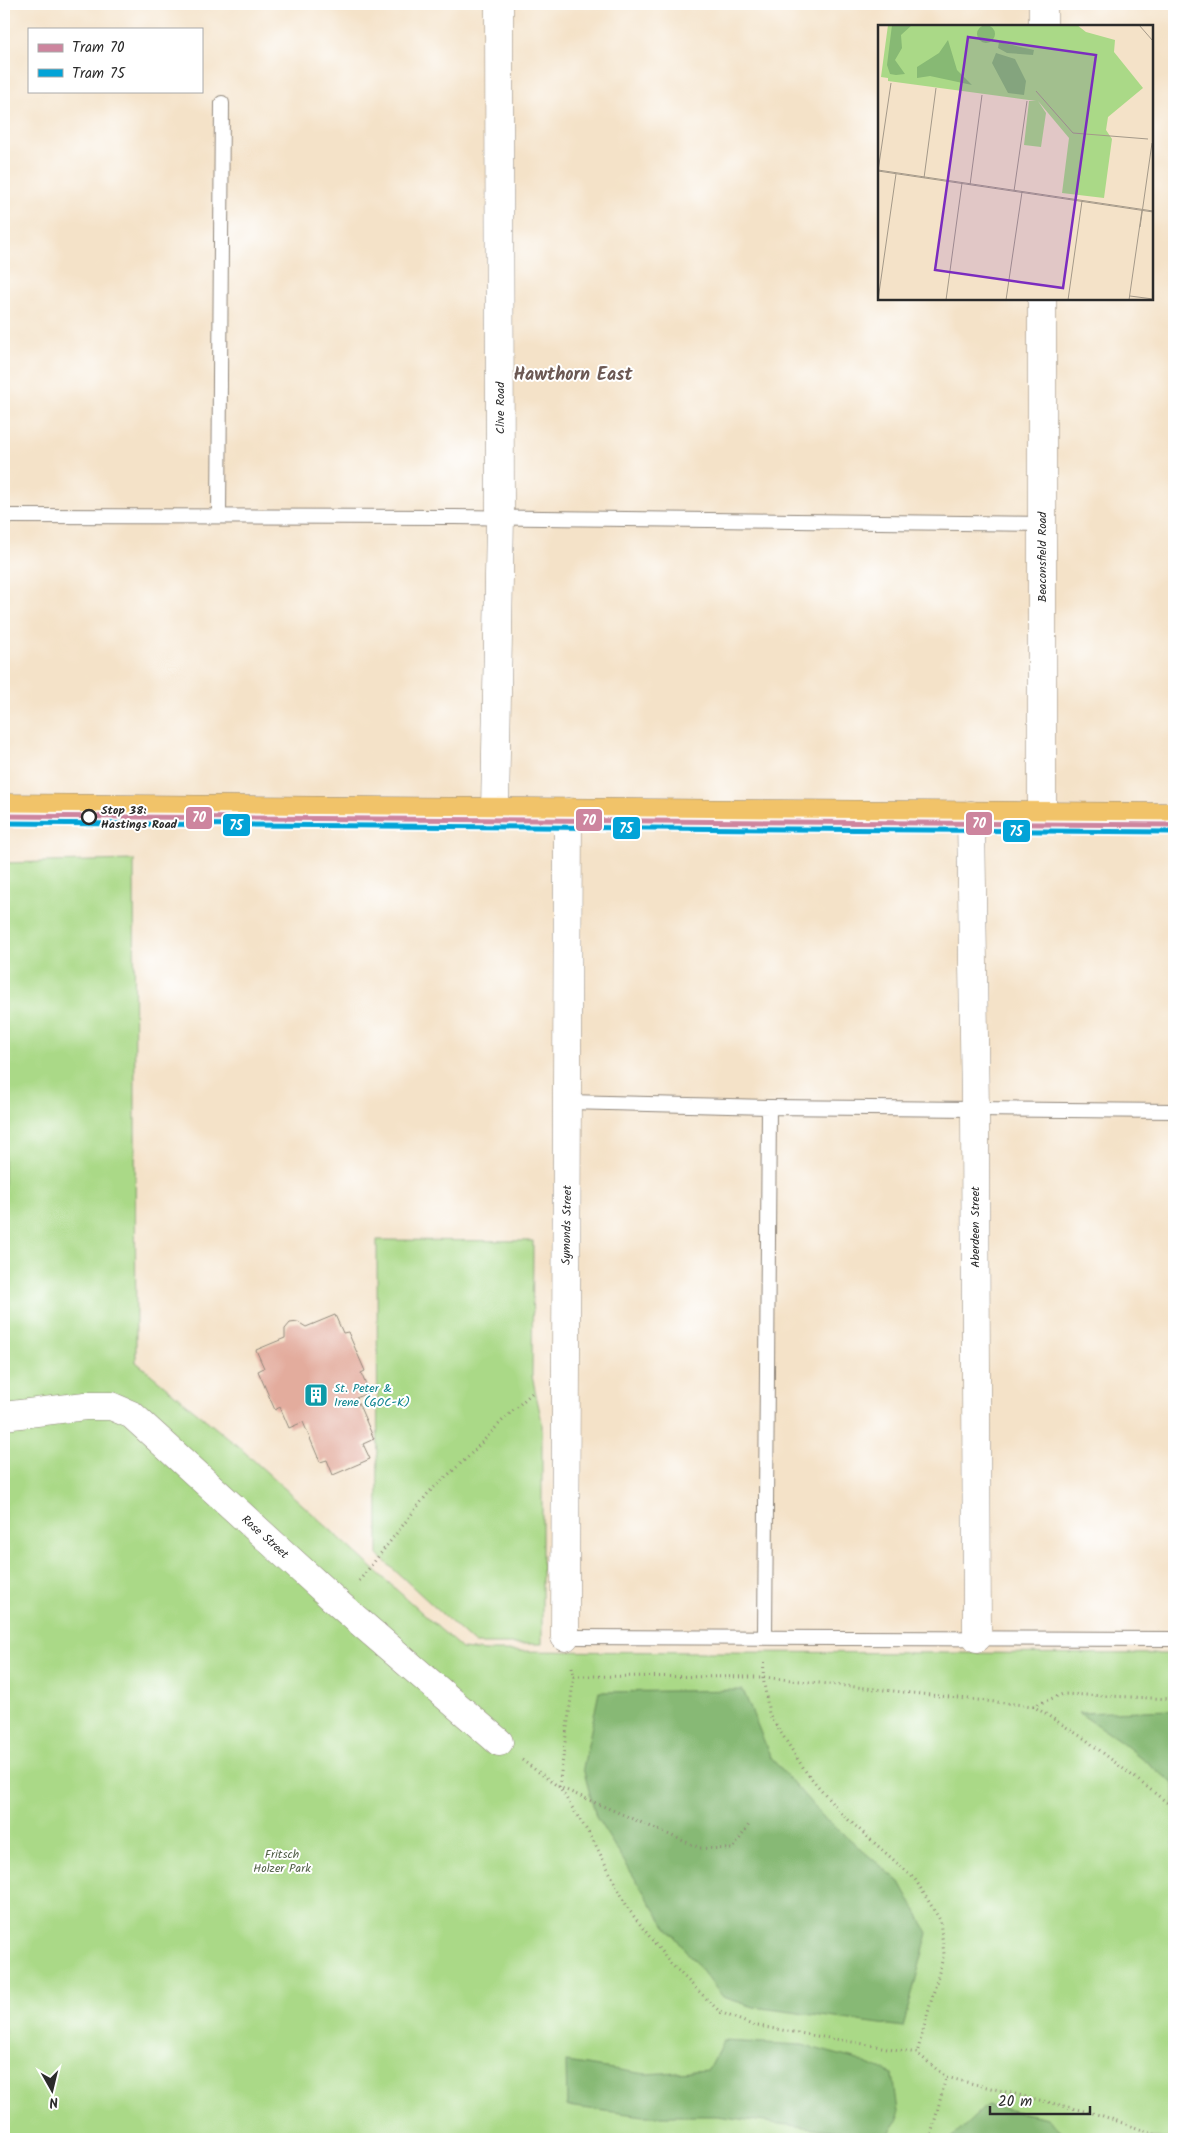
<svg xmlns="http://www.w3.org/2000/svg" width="1178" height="2143" font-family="Kalam,sans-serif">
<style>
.green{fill:#aad987;stroke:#6a8259}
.forest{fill:#87b974;stroke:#597250}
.building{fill:#e3ac9d}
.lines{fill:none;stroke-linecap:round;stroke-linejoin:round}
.lane-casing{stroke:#90867a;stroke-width:16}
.street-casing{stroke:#90867a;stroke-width:29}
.primary-casing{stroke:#90867a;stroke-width:29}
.path{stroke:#90867a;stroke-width:3;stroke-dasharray:1 4;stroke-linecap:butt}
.lane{stroke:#fff;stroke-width:14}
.street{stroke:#fff;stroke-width:28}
.primary{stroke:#f1c369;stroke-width:28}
.tram-1-casing{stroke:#fff;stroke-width:9}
.tram-2-casing{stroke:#fff;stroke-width:9}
.tram-1{stroke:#cd859e;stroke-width:5}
.tram-2{stroke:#02a3d7;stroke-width:5}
.stop-dot{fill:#fff;stroke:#2b2b2b;stroke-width:2.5}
.labels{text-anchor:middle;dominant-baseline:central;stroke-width:4;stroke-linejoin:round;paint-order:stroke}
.street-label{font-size:12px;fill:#2b2b2b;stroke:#fff}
.stop-label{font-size:12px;font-weight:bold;fill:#2b2b2b;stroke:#fff;text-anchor:start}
.culture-label{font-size:12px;fill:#0d838f;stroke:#fff;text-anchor:start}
.park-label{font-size:12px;fill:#515f47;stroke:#fff}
.district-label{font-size:18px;font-weight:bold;fill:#6b5853;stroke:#fff}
.inset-road{fill:none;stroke:#a49989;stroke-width:1}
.view{fill:#7b2cbf;fill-opacity:0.15;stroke:#7b2cbf;stroke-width:2.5}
.inset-edge{fill:none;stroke:#2b2b2b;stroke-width:2.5}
.line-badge{stroke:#fff;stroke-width:2}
.badge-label{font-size:14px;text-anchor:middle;font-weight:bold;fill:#fff}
</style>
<rect width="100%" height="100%" fill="#fff"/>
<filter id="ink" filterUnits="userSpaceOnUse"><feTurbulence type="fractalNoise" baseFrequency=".02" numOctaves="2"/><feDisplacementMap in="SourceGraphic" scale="10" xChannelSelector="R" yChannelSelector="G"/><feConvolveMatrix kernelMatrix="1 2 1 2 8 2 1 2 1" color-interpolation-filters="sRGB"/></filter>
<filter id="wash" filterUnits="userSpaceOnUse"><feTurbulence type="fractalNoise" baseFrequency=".0096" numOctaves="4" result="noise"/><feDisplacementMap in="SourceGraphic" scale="20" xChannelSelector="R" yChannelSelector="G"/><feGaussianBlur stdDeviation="1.12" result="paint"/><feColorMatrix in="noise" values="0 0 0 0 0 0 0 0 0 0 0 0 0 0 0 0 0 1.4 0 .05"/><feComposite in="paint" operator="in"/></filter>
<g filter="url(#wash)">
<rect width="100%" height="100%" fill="#f4e2c8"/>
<path class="green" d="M134,860L136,1362L240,1448L462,1649L486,1651L1174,1654V2139H4V863Z
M377,1240L533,1241L532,1376L542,1422V1644H475L378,1555Z"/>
<path class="forest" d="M743,1690L771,1758L826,1820L900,1882L928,1933L903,2027L754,2007L723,1997L662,1921L596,1817L583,1768L599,1692Z
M1174,1710V1784L1119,1740L1079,1713Z
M723,2041L802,2045L858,2060L893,2074L899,2119L886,2137L717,2116H644L567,2106L566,2062L646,2074L708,2070Z
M987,2105L1047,2118L1071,2139H951Z"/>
<g id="blocks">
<path class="building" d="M335,1315L343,1333L348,1332L365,1371L361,1373L369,1392L356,1398L374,1439L363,1444L370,1459L333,1475L327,1460L320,1462L303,1422L289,1428L280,1407L275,1410L258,1371L264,1368L256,1350L285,1338V1329L290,1323L298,1322L306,1327Z"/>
</g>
</g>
<g filter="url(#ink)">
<use href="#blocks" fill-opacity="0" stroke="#90867a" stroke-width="1"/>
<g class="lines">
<g class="lane-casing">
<path id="lane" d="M4,516L454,517L1042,524
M219,516L222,103
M568,1102L769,1107L1174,1111
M565,1637L1174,1639
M765,1637L769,1107"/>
</g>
<g class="street-casing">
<path id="street" d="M1043,26V4
M1042,299V816
M495,811L500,517L499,4
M971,815L975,1110L977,1638
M4,1416L85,1406H111L132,1415L340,1605L499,1742
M565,1637L568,812"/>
</g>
<g class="primary-casing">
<path id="primary" d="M4,808L1174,817"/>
</g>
<path class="path" d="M359,1581L429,1492L468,1457L502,1421L534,1391
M764,1662L763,1677L769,1714L806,1772L843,1815L915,1879L940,1920L944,1954L917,2053
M572,1667L574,1676L559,1787L700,1848L733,1849L750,1823
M574,1676L763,1677L1033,1706L1085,1739L1174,1808
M1033,1706L1063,1694L1174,1699
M522,1760L559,1787L593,1840L629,1910L670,1963L720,2012L752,2025L917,2053L946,2077L1100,2115L1168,2139
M930,2139L946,2077"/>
<use href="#lane" class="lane"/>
<use href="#street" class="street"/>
<use href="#primary" class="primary"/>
<g class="tram-1-casing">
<path id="tram-1" d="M4,816L1174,825"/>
</g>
<g class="tram-2-casing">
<path id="tram-2" d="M4,823L1174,832"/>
</g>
<use href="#tram-1" class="tram-1"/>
<use href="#tram-2" class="tram-2"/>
</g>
</g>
<defs>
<g id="building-square" transform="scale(1.25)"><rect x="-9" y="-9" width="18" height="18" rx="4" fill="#0f9aa8" stroke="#fff"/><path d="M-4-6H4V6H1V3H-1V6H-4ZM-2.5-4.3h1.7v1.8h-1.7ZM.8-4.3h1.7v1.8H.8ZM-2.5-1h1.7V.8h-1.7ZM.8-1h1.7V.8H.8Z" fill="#fff"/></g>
</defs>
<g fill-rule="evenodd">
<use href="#building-square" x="316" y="1395"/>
</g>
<circle class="stop-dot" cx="89" cy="817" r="7"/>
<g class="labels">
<g class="street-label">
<text transform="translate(500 408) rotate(-90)">Clive Road</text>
<text transform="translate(1042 557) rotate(-90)">Beaconsfield Road</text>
<text transform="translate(567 1225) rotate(-89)">Symonds Street</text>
<text transform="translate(975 1227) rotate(-90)">Aberdeen Street</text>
<text transform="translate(265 1537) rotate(42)">Rose Street</text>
</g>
<g class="stop-label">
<text x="101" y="810">Stop 38:<tspan x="101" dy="14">Hastings Road</tspan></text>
</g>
<g class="culture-label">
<text x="334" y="1388">St. Peter &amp;<tspan x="334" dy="14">Irene (GOC-K)</tspan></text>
</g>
<g class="park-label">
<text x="282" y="1854">Fritsch<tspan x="282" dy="14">Holzer Park</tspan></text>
</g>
<g class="district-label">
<text x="573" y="375">Hawthorn East</text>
</g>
</g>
<g transform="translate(878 25)">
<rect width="275" height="275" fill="#f4e2c8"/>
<path d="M10,0H199L208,7L237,15L236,27L265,63L230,92L228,105L234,114L226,173L184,168L191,113L160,76L168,88L163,122L146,120L151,76H158L10,56V53L3,52Z" fill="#aad987"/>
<path d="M14,0H34L23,10L24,23L17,35L27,49L18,50L12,49L9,40ZM99 9a9 9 0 1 1 18 0a9 9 0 1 1-18 0ZM70,15L79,45L94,60L52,51L39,53V42L61,28ZM121,17L156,25L155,30L129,28L120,23ZM118,28L137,34L148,56L146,70L130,68L114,38Z" fill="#87b974"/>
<path class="inset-road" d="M261,0L275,16M158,66L195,108L270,114M0,145L275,186M0,146L13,58M0,146L275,187M46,153L58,63M92,160L104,70M136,166L149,76M262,202L274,118M252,271L275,274M0,275L18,149M68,275L84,158M128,275L144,167M190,275L204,176M251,275L264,185"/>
<path class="view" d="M90,12L218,30L185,263L57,245Z"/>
<rect width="275" height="275" class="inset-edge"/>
</g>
<g class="line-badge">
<rect x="185" y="806" width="28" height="24" rx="5" fill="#cd859e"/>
<rect x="575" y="808" width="28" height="24" rx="5" fill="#cd859e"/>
<rect x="965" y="811" width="28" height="25" rx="5" fill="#cd859e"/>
<rect x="222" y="813" width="29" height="24" rx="5" fill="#02a3d7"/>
<rect x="612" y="816" width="29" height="24" rx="5" fill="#02a3d7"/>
<rect x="1002" y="819" width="29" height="24" rx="5" fill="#02a3d7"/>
</g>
<g class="badge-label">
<text x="199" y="822">70</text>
<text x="589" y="825">70</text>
<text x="979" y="828">70</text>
<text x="236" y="830">75</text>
<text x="626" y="833">75</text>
<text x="1016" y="836">75</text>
</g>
<rect width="1178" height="2143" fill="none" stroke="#fff" stroke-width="20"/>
<rect x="28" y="28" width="175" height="65" fill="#ffffff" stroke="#aaaaaa"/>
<rect x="38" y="44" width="25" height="8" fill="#cd859e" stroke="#aaaaaa"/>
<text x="72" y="52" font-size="15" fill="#2b2b2b">Tram 70</text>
<rect x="38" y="69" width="25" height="8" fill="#02a3d7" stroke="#aaaaaa"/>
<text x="72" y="78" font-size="15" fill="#2b2b2b">Tram 75</text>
<g transform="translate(52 2090) rotate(172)" stroke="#ffffff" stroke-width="4" paint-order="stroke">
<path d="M0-4L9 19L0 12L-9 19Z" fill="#2b2b2b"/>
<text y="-8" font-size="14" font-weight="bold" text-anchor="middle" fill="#2b2b2b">N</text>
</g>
<path d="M990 2106v8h100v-8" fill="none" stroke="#2b2b2b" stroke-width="2.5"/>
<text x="998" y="2106" font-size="15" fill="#2b2b2b" stroke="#ffffff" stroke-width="4" paint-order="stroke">20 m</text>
</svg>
